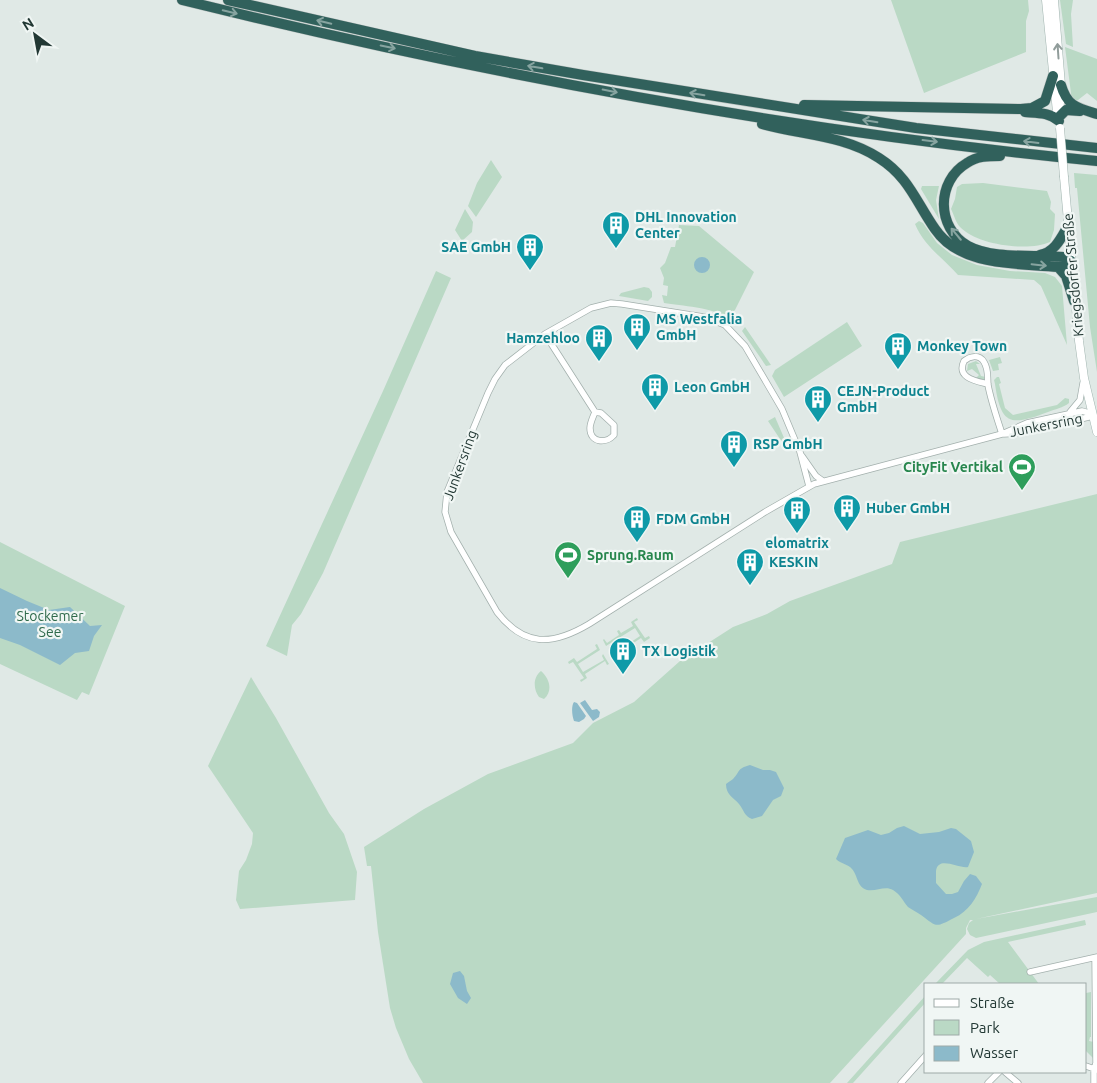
<svg xmlns="http://www.w3.org/2000/svg" width="1097" height="1083" font-family="Ubuntu,sans-serif">
<style>
.green{fill:#bad9c5}
.water{fill:#8cbaca}
.lines{fill:none;stroke-linecap:round;stroke-linejoin:round}
.minor-casing{stroke:#a3b0ad;stroke-width:7}
.secondary-casing{stroke:#a0b4af;stroke-width:9}
.motorway-casing{stroke:#bdc3c2;stroke-width:11}
.minor{stroke:#fff;stroke-width:5.5}
.secondary{stroke:#fff;stroke-width:8}
.motorway{stroke:#31615c;stroke-width:10}
.secondary-bridge-casing{stroke:#a0b4af;stroke-width:9;stroke-linecap:butt}
.secondary-bridge{stroke:#fff;stroke-width:8}
.oneway{stroke:#87a4a0}
.oneway2{stroke:#909c9a}
.labels{text-anchor:middle;dominant-baseline:central;stroke-width:4.5;stroke-linejoin:round;paint-order:stroke}
.culture-label{font-size:14px;font-weight:bold;fill:#0d838f;stroke:#f0f6f4;text-anchor:start}
.street-label{font-size:14px;fill:#223834;stroke:#f0f6f4}
.leisure-label{font-size:14px;font-weight:bold;fill:#27864d;stroke:#f0f6f4;text-anchor:end}
.park-label{font-size:14px;fill:#306b4c;stroke:#f0f6f4}
</style>
<rect width="100%" height="100%" fill="#e0e9e6"/>
<path class="green" d="M891,0H1028L1029,11L1026,21V52L924,93Z
M1060,0H1073L1071,14L1073,47L1066,44Z
M1065,47L1097,59V101L1087,93L1078,100L1072,101Z
M491,160L502,177L476,217L468,206L477,183Z
M1074,173L1097,175V372L1090,327L1077,188H1075Z
M983,183L1047,191L1051,202L1050,209L1055,214L1054,230L1050,242C1028,252 977,245 960,227C956,223 954,215 951,209L955,199L957,187L962,184Z
M922,186H939L936,200L939,219L921,189Z
M465,209L473,222L472,232L462,241L455,230Z
M919,221L923,223L937,243L952,255L977,265L1010,271L1045,273L1055,277L1062,286L1067,345L1041,286L1034,280L958,275C943,258 924,246 915,224Z
M679,225L699,226L754,272L735,310L727,318C713,307 681,306 664,303L662,295L667,296L668,286L663,285L664,278L660,268L665,263L671,247H675Z
M436,271L451,278L323,573L301,614L292,625L287,656L266,646L383,391Z
M644,287L649,288L652,292V297L648,301L619,296L621,293Z
M847,322L862,346L784,397L772,376L775,370Z
M745,327L771,365L766,366L742,331Z
M1000,357L1002,363L998,364L999,370L993,371L989,360Z
M976,361L980,364H976L981,376L986,377L983,380L975,379L979,375L972,369L967,371L968,364Z
M997,377H999L1001,383L999,384L1005,408L1013,415L1057,405L1065,398L1069,399V403C1063,408 1055,409 1048,412C1011,426 1001,426 995,384L994,380Z
M775,417L788,447L786,448L768,421Z
M1097,494V893L976,919L1097,897V912L976,938L970,935L967,929L969,923L973,920H970L966,928V934L830,1083H423L409,1059L396,1028L390,1008L378,932L371,866H367L364,847L424,809L488,774L573,743L593,723L634,702L680,661L733,627L767,614L790,601L892,564L900,542Z
M0,542L125,606L89,695L82,692L77,700L0,664Z
M637,618L638,620L634,622L645,638L649,636L650,638L644,642L641,638L629,646L631,650L630,651L627,647L615,655L617,659L615,660L609,651L611,650L614,653L626,645L624,641L625,640L628,644L640,636L635,628L606,646L603,640L604,639L607,643L619,635L617,631L619,630L621,633L633,626L631,622Z
M597,644L600,650L578,664L583,672L604,660L602,656L603,654L609,664L607,665L605,661L585,674L587,678L581,682L580,680L584,678L573,662L569,664L568,662L574,658L577,662L597,649L595,645Z
M541,671C550,679 553,691 544,699L539,697C533,689 533,677 541,671Z
M251,677L276,718L329,813L344,834L357,872L355,900L240,909L236,900L239,871L246,860L252,844L253,833L208,766Z
M1085,920L1086,925L1008,942L1039,984H1000L990,975L988,977L967,958L942,984H935L968,950L984,942Z
M1091,992V1037H1090L1089,1041L1094,1042V1059L1086,1051V993Z
M926,995V1002L853,1083H847Z"/>
<path class="water" d="M694 265a8 8 0 1 1 16 0a8 8 0 1 1-16 0Z
M0,588L27,601L49,610L70,607L90,626L102,625L94,636L89,651L75,653L60,665L20,645L0,638Z
M585,700L592,710L597,709L600,712L599,717L593,721L580,703Z
M574,702L577,703L586,716L584,719L579,722L574,721C572,716 571,706 574,702Z
M750,765L763,770H770L776,772L784,788L781,796L773,800L762,816L752,819C744,816 744,810 739,804C733,797 726,795 726,784C728,782 731,781 733,779C741,771 736,769 750,765Z
M904,826L920,834L939,832L951,828L956,829L971,841L974,852L968,867C959,869 938,855 936,871C936,875 936,880 936,883L946,894H952L958,892L964,881L970,874L976,876L982,884C976,899 969,911 954,918C935,928 937,927 921,915C917,912 912,910 908,907C903,901 900,894 893,890C885,885 876,892 867,890C857,887 858,876 852,869C848,864 841,864 836,859L845,838L868,830L881,835L889,833L897,828Z
M460,971L464,976L467,991L471,998L467,1004L458,998L450,984L453,973Z"/>
<g class="lines">
<g class="minor-casing">
<path id="minor" d="M545,334L595,412L601,413L614,425V435C606,444 590,443 590,428C590,423 593,417 595,412
M988,384C976,381 956,378 964,361C970,356 979,354 984,362C989,370 987,377 988,385C991,401 997,418 1002,434
M1070,412L1080,400L1083,383
M1004,434L1021,433L1093,416
M802,456L816,476L823,481
M809,486L800,452L782,409L745,346L725,325L704,317L622,304L611,303L591,308L545,334L505,365L495,379L488,393L447,492L445,512L451,532L497,612C524,647 552,646 589,624L765,512L814,484L1002,434L1027,423L1082,411L1089,413L1093,416
M1030,972L1097,957
M1086,1066L1097,1070
M1005,1072L1018,1083
M901,1083L926,1055
M988,1083L999,1072
M1094,1083V1070L1096,1063L1095,958"/>
</g>
<g class="secondary-casing">
<path id="secondary" d="M1046,0L1057,112
M1054,0L1061,85L1059,118
M1064,177L1079,341L1084,378L1097,432"/>
</g>
<g class="motorway-casing">
<path id="motorway" d="M182,0C483,74 789,131 1097,161
M228,0L475,56L583,75L916,128L1097,148
M1061,85C1067,106 1077,108 1097,114
M804,105L1021,109L1032,108L1045,101L1053,76
M1025,112C1037,113 1049,112 1059,121
M1059,117L1066,110L1080,111
M762,124C801,135 844,135 879,158C909,177 916,202 935,229C961,267 1016,263 1058,267L1067,264L1071,261L1063,257C1035,254 994,260 968,246C936,228 936,181 967,163C977,156 988,156 1000,156
M1040,255C1055,252 1061,238 1068,226
M1058,267L1066,276L1074,301"/>
</g>
<use href="#minor" class="minor"/>
<use href="#secondary" class="secondary"/>
<use href="#motorway" class="motorway"/>
<g class="secondary-bridge-casing">
<path id="secondary-bridge" d="M1060,128L1064,177"/>
</g>
<use href="#secondary-bridge" class="secondary-bridge"/>
</g>
<defs><path id="oneway-shaft" d="M-6 0H5M1.5-3L5.5 0L1.5 3" fill="none" stroke-width="1.6" stroke-linecap="round" stroke-linejoin="round" transform="scale(1.25)"/></defs>
<g class="oneway">
<use href="#oneway-shaft" transform="translate(230 12) rotate(14)"/>
<use href="#oneway-shaft" transform="translate(324 22) rotate(-167)"/>
<use href="#oneway-shaft" transform="translate(388 47) rotate(12)"/>
<use href="#oneway-shaft" transform="translate(535 67) rotate(-170)"/>
<use href="#oneway-shaft" transform="translate(610 91) rotate(11)"/>
<use href="#oneway-shaft" transform="translate(697 94) rotate(-171)"/>
<use href="#oneway-shaft" transform="translate(870 121) rotate(-171)"/>
<use href="#oneway-shaft" transform="translate(930 141) rotate(7)"/>
<use href="#oneway-shaft" transform="translate(1031 142) rotate(-173)"/>
<use href="#oneway-shaft" transform="translate(956 234) rotate(-130)"/>
<use href="#oneway-shaft" transform="translate(1039 265) rotate(6)"/>
</g>
<use class="oneway2" href="#oneway-shaft" transform="translate(1058 51) rotate(-94)"/>
<defs>
<g id="building-pin" transform="scale(1.4375)"><path d="M0 17L-7.5 6A9.5 9.5 0 1 1 7.5 6Z" fill="#0f9aa8" stroke="#f0f6f4"/><path d="M-4-6H4V6H1V3H-1V6H-4ZM-2.5-4.3h1.7v1.8h-1.7ZM.8-4.3h1.7v1.8H.8ZM-2.5-1h1.7V.8h-1.7ZM.8-1h1.7V.8H.8Z" fill="#fff"/></g>
<g id="stadium-pin" transform="scale(1.4375)"><path d="M0 17L-7.5 6A9.5 9.5 0 1 1 7.5 6Z" fill="#2e9e5b" stroke="#f0f6f4"/><path d="M0-5a6.5 5 0 1 0 0 10a6.5 5 0 1 0 0-10ZM-3.5-1.8h7v3.6h-7Z" fill="#fff"/></g>
</defs>
<g fill-rule="evenodd">
<use href="#building-pin" x="616" y="225"/>
<use href="#building-pin" x="530" y="247"/>
<use href="#building-pin" x="637" y="327"/>
<use href="#building-pin" x="599" y="338"/>
<use href="#building-pin" x="898" y="346"/>
<use href="#building-pin" x="655" y="387"/>
<use href="#building-pin" x="818" y="399"/>
<use href="#building-pin" x="734" y="444"/>
<use href="#stadium-pin" x="1022" y="467"/>
<use href="#building-pin" x="847" y="508"/>
<use href="#building-pin" x="797" y="510"/>
<use href="#building-pin" x="637" y="519"/>
<use href="#stadium-pin" x="568" y="555"/>
<use href="#building-pin" x="750" y="562"/>
<use href="#building-pin" x="623" y="651"/>
</g>
<g class="labels">
<g class="culture-label">
<text x="635" y="217">DHL Innovation<tspan x="635" dy="16">Center</tspan></text>
<text x="511" y="247" text-anchor="end">SAE GmbH</text>
<text x="656" y="319">MS Westfalia<tspan x="656" dy="16">GmbH</tspan></text>
<text x="580" y="338" text-anchor="end">Hamzehloo</text>
<text x="917" y="346">Monkey Town</text>
<text x="674" y="387">Leon GmbH</text>
<text x="837" y="391">CEJN-Product<tspan x="837" dy="16">GmbH</tspan></text>
<text x="753" y="444">RSP GmbH</text>
<text x="866" y="508">Huber GmbH</text>
<text x="656" y="519">FDM GmbH</text>
<text x="797" y="543" text-anchor="middle">elomatrix</text>
<text x="769" y="562">KESKIN</text>
<text x="642" y="651">TX Logistik</text>
</g>
<g class="street-label">
<text transform="translate(1073 275) rotate(-95)">Kriegsdorfer Straße</text>
<text transform="translate(1046 425) rotate(-11)">Junkersring</text>
<text transform="translate(460 465) rotate(-70)">Junkersring</text>
</g>
<g class="leisure-label">
<text x="1003" y="467">CityFit Vertikal</text>
<text x="587" y="555" text-anchor="start">Sprung.Raum</text>
</g>
<g class="park-label">
<text x="50" y="616">Stockemer<tspan x="50" dy="16">See</tspan></text>
</g>
</g>
<rect x="924" y="983" width="162" height="90" fill="#f0f6f4" stroke="#9eaaa7"/>
<rect x="934" y="999" width="25" height="8" fill="#ffffff" stroke="#9eaaa7"/>
<text x="970" y="1008" font-size="15" fill="#223834">Straße</text>
<rect x="934" y="1020" width="25" height="15" fill="#bad9c5" stroke="#9eaaa7"/>
<text x="970" y="1033" font-size="15" fill="#223834">Park</text>
<rect x="934" y="1046" width="25" height="15" fill="#8cbaca" stroke="#9eaaa7"/>
<text x="970" y="1058" font-size="15" fill="#223834">Wasser</text>
<g transform="translate(35 35) rotate(328)" stroke="#f0f6f4" stroke-width="4" paint-order="stroke">
<path d="M0-4L9 19L0 12L-9 19Z" fill="#223834"/>
<text y="-8" font-size="14" font-weight="bold" text-anchor="middle" fill="#223834">N</text>
</g>
</svg>
